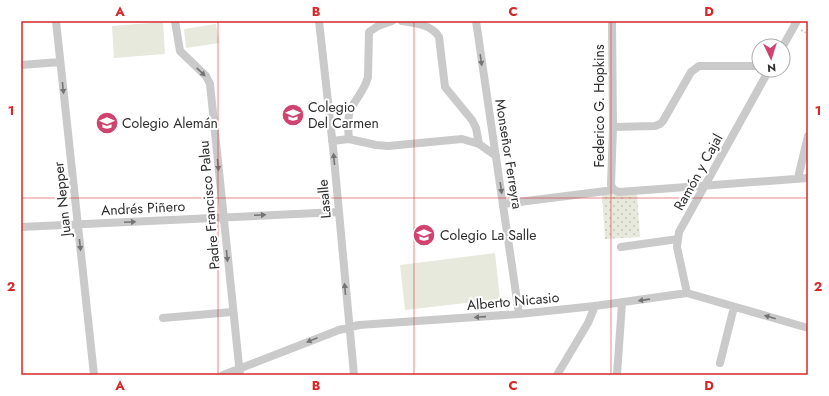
<svg xmlns="http://www.w3.org/2000/svg" width="829" height="396" font-family="Jost,sans-serif">
<style>
.grass{fill:#e6e9dc}
.park{fill:url(#park-dots)}
.lines{fill:none;stroke-linecap:round;stroke-linejoin:round}
.path{stroke:#cacaca;stroke-width:1.5;stroke-dasharray:2 2;stroke-linecap:butt}
.minor{stroke:#cacaca;stroke-width:8}
.oneway{fill:#747474}
.grid{fill:none;stroke:#d62828;stroke-width:1;stroke-opacity:0.55}
.labels{text-anchor:middle;dominant-baseline:central;stroke-width:4;stroke-linejoin:round;paint-order:stroke}
.street-label{font-size:14px;fill:#2d2d2d;stroke:#fff}
.poi-label{font-size:14px;fill:#2d2d2d;stroke:#fff;text-anchor:start}
.neatline{fill:none;stroke:#d62828;stroke-width:1.5}
.grid-label{font-size:13px;text-anchor:middle;font-weight:bold;fill:#d62828}
</style>
<defs>
<pattern id="park-dots" width="8" height="8" patternUnits="userSpaceOnUse"><rect width="8" height="8" fill="#e6e9dc"/><path d="M2 2h.1M6 6h.1" fill="none" stroke="#c6c8bd" stroke-width="1.8" stroke-linecap="round"/></pattern>
</defs>
<rect width="100%" height="100%" fill="#fff"/>
<path class="grass" d="M163,22L165,54L114,58L112,26Z
M216,24L219,43L186,48L184,29Z
M495,253L500,299L405,310L400,265Z"/>
<path class="park" d="M637,193L640,237L605,239L602,195Z"/>
<g class="lines">
<path class="path" d="M801,30L808,34"/>
<path class="minor" d="M56,21L94,375
M175,21L180,51L206,76L210,84L240,375
M319,21L333,147L354,375
M402,21C415,23 432,25 439,37L445,87L472,120L476,128L479,144
M476,21L519,314
M612,21L613,127L611,185L614,190
M783,46L797,21
M21,65L60,62
M613,127L655,126L660,124L663,121L691,72L699,66H759
M349,139C348,130 347,120 350,111C355,99 365,90 368,77L369,32L378,26L392,21
M332,141L349,139L376,145L388,146L462,139L479,144L496,156
M798,178L808,136
M503,204L614,190L619,192L808,178
M21,227L338,212
M621,247L678,239
M687,293L677,247L679,232L769,70
M163,318L232,312
M720,363L734,307
M223,375L339,330L359,325L519,314L595,306L687,293L808,328
M557,375L588,323L595,306
M617,375L622,303"/>
</g>
<defs><path id="oneway-solid" d="M-6-.8H1V-3.2L6.5 0L1 3.2V.8H-6Z"/></defs>
<g class="oneway">
<use href="#oneway-solid" transform="translate(481 60) rotate(82)"/>
<use href="#oneway-solid" transform="translate(201 72) rotate(44)"/>
<use href="#oneway-solid" transform="translate(63 88) rotate(84)"/>
<use href="#oneway-solid" transform="translate(334 159) rotate(-95)"/>
<use href="#oneway-solid" transform="translate(218 165) rotate(85)"/>
<use href="#oneway-solid" transform="translate(501 188) rotate(82)"/>
<use href="#oneway-solid" transform="translate(260 215) rotate(-2)"/>
<use href="#oneway-solid" transform="translate(130 222) rotate(-3)"/>
<use href="#oneway-solid" transform="translate(80 245) rotate(84)"/>
<use href="#oneway-solid" transform="translate(227 256) rotate(85)"/>
<use href="#oneway-solid" transform="translate(345 289) rotate(-95)"/>
<use href="#oneway-solid" transform="translate(644 300) rotate(172)"/>
<use href="#oneway-solid" transform="translate(480 317) rotate(176)"/>
<use href="#oneway-solid" transform="translate(770 317) rotate(-164)"/>
<use href="#oneway-solid" transform="translate(312 340) rotate(158)"/>
</g>
<path class="grid" d="M218,21V375M414,21V375M611,21V375M21,198H808"/>
<defs>
<g id="school-disc" transform="scale(1.15)"><circle r="9.5" fill="#d0436e" stroke="#fff"/><path d="M0-5L7-2L0 1L-7-2ZM-4 1L0 2.5L4 1V4Q0 6-4 4Z" fill="#fff"/></g>
</defs>
<g fill-rule="evenodd">
<use href="#school-disc" x="293" y="115"/>
<use href="#school-disc" x="107" y="123"/>
<use href="#school-disc" x="424" y="235"/>
</g>
<g class="labels">
<g class="street-label">
<text transform="translate(599 106) rotate(-90)">Federico G. Hopkins</text>
<text transform="translate(509 154) rotate(81)">Monseñor Ferreyra</text>
<text transform="translate(698 172) rotate(-61)">Ramón y Cajal</text>
<text transform="translate(62 199) rotate(-96)">Juan Nepper</text>
<text transform="translate(324 199) rotate(-95)">Lasalle</text>
<text transform="translate(209 205) rotate(-95)">Padre Francisco Palau</text>
<text transform="translate(143 208) rotate(-3)">Andrés Piñero</text>
<text transform="translate(513 301) rotate(-5)">Alberto Nicasio</text>
</g>
<g class="poi-label">
<text x="308" y="107">Colegio<tspan x="308" dy="16">Del Carmen</tspan></text>
<text x="122" y="123">Colegio Alemán</text>
<text x="440" y="235">Colegio La Salle</text>
</g>
</g>
<rect width="829" height="396" fill="none" stroke="#ffffff" stroke-width="44"/>
<g transform="translate(771 58) rotate(176)"><circle r="19" fill="#ffffff" stroke="#ababab"/>
<path d="M0-3L7 15L0 10L-7 15Z" fill="#d0436e"/>
<text y="-6" font-size="11" font-weight="bold" text-anchor="middle" fill="#2d2d2d">N</text>
</g>
<rect x="22" y="22" width="785" height="352" class="neatline"/>
<g class="grid-label">
<text x="120" y="16">A</text>
<text x="316" y="16">B</text>
<text x="513" y="16">C</text>
<text x="709" y="16">D</text>
<text x="11" y="115">1</text>
<text x="818" y="115">1</text>
<text x="11" y="291">2</text>
<text x="818" y="291">2</text>
<text x="120" y="390">A</text>
<text x="316" y="390">B</text>
<text x="513" y="390">C</text>
<text x="709" y="390">D</text>
</g>
</svg>
